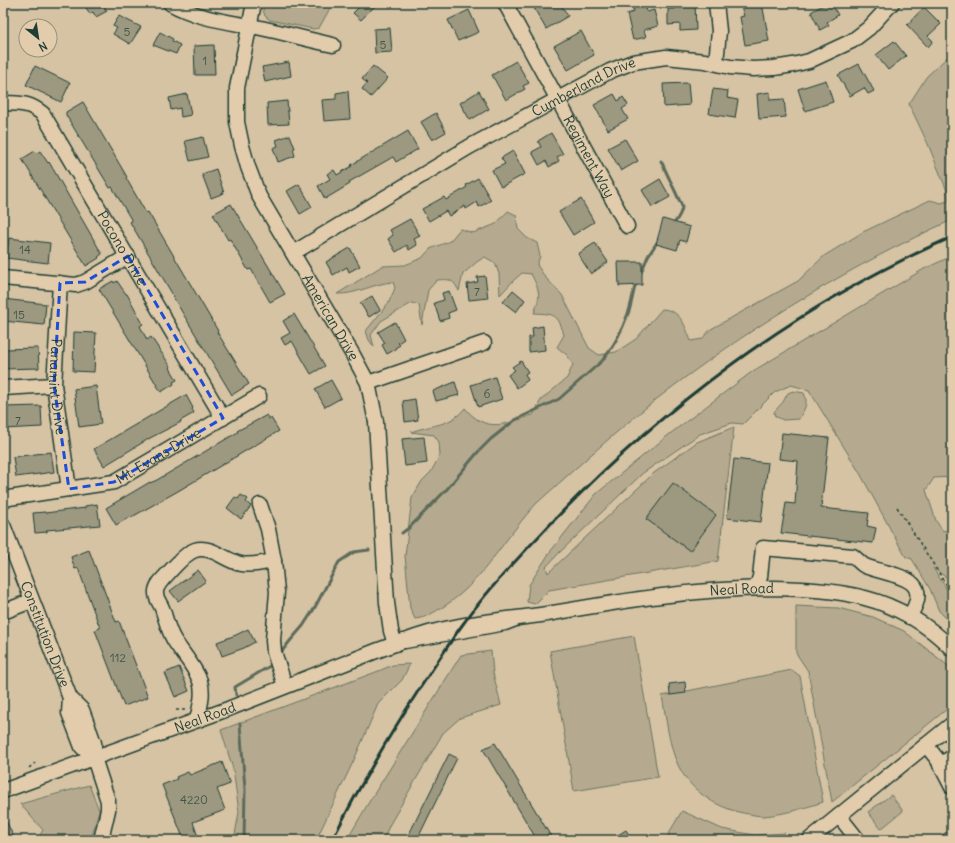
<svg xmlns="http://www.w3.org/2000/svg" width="955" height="843" font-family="Delius,sans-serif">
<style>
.green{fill:#b5aa8f;stroke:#6a7462}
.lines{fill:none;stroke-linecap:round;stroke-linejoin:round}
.stream{stroke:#5d6b5a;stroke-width:3}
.building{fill:#9d9981;stroke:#1f3d34}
.minor-casing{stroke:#1f3d34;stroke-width:17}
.path{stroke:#1f3d34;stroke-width:1.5;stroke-dasharray:3 3;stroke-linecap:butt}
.minor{stroke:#e2ccab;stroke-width:14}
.rail{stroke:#1f3d34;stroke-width:3}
.marked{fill:none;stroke:#1d4ed8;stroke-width:3;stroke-dasharray:8 5;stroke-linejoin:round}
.labels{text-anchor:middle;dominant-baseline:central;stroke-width:3;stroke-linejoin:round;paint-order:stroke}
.number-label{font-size:12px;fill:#3e5447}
.street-label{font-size:14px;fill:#1f3d34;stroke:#e2ccab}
</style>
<rect width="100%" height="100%" fill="#d6c3a4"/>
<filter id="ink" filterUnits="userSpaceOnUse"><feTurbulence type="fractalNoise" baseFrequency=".025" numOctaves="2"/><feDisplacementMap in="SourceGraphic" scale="8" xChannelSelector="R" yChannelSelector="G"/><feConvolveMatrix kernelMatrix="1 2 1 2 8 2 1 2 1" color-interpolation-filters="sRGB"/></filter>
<g filter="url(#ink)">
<path class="green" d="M265,3H333L319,28L313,29L270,20L265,16L263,10Z
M952,53V220C854,264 761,321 675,385C627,421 583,462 538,502C530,510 523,519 516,528C492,558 476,586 443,607C434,612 426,618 415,619L410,608L405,556L412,498L422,481L431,472L440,455L439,442L434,435L411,432C432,424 450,427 465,408C486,434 506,424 533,415L541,400L567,378L573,365L567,355L557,347L564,335C558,314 555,314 534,313C541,295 540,291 531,274L522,273L514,280L500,295L499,274L495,263L485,257L478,261L463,274L459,291C453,279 450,279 437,280L428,290L422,325L419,305L412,303L381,321L371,335L374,347L369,340L366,331L389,302L395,288L393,282C374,283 356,295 337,294L382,266L405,265L422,258L430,249L450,241L460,229L473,233L496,224L508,211L516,215L518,229L527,238L537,243L540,256L537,265L545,277L562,295L589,348L599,355L616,352L636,339L662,309C681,310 685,326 691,341L702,339L711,329L798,281L824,256L863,232L930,200L941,203L948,201L947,191L928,144L909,104L927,76Z
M952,256V477L934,478L926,490L936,521L943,531L952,529V573L947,578L933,568L950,594L952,600V624L939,611L930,589L912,559L906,557L899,545L861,475L809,390L791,385L775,392L743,424L732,423L700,434L643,473L559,553L546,567L548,573L654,473L697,442L734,427L718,561L549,590L535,604L527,602L529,585L550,552L596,494L671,433L753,371L924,269Z
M793,391L804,393C809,404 804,409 799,419L783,420L775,416L774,412L783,402L788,393Z
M796,606L838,608L873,617L904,631L952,669V705L832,802L808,671L796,653Z
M634,636L658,777L574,791L550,651Z
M491,651L493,673L501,705L460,718L443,733L390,824L383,840H347L369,802L461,655Z
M410,664L402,680L378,704L354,760L316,840H234L239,812L233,769L221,730L376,672L393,665Z
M792,670L800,676L823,802C804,808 785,814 764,816C759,816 754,815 749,814C720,810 692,793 679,767C669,748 666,717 662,696Z
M89,785L99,810L91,840H37L43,830L20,804Z
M891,795L903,811L881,829L868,812Z
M682,811L722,829L754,835L785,833L780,840H667L669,833Z"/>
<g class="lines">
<path class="stream" d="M661,161L682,206C682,214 677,219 673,225
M641,273L648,256L658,241
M402,533L410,527L447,489L478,452L491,439L515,420L559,399L602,361C614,347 623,328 629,311C632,302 633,292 636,283
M279,655L290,641L303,626L314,609L339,562L354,552L369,550
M236,695L235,687L270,666L273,663
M240,724L245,789L244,840"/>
</g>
<path class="building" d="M83,3H102L107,11L96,17L93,12L90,14Z
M353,3H378L361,20L353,13L358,8Z
M544,3H560L568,16L546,29L534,8Z
M695,3L696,30L680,31V24L668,25V9H675V4Z
M740,3H762L769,41L745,45L740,17L744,16Z
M826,3H831L838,15L827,22L829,25L820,30L811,12Z
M645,5L647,12L654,10L658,26L644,30L646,37L633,40L627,14L634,12L633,8Z
M924,7L941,24L928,36L933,41L928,47L907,25Z
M469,10L479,32L458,41L448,20Z
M119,16L141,27L130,44L113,34L117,28L113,26Z
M390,28L392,52L375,53L374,29Z
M581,31L594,55L568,70L554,46Z
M160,32L173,39L172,41L180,45L176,54L153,45Z
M894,41L906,56L888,70L876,55Z
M214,45L215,75H195L194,46Z
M516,61L529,83L523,86L525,89L506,100L492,75Z
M289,62L291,76L265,82L262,67Z
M859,64L874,91L868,94L864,88L850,96L838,75Z
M35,66L70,83L61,102L26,85Z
M373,66L388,78L371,97L362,89L367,83L362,79Z
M826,80L833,102L805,111L798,89Z
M688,83L690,105L664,107L663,84Z
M713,89L728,91L727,98L738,100L735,118L709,114Z
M348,91L350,119L324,121L322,100L336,99V93Z
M479,91L489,109L470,120L460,103Z
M770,92V100L784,99L786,117L759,119L757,94Z
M187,94L191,115L181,117L180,108L171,110L169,98Z
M614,94L618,101L623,97L628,105L622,109L628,119L608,130L594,105Z
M287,101L289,124L268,125L267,103Z
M83,102L127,177L126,178L146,213L148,212L218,331L217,332L249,384L232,395L173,297H174L130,222L132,221L112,187L110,188L66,115V112Z
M436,113L446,132L432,140L421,122Z
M408,131L418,149L396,162L393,157L349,182L350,184L325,199L318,186L330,179L327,174L334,170L337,175L352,166L351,165Z
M551,133L563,154L557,157L559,161L549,167L546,161L539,165L532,152L541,147L538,141Z
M290,135L295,148L293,149L295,156L278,162L273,148L278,146L276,140Z
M203,137L208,157L190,161L185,141Z
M625,139L638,161L621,171L608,148Z
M35,151L37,153L40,151L48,163L49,162L102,254L98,257L99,258L86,266L22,159Z
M513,151L525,174L501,187L492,170L505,164L501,158Z
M216,169L224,193L211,198L202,174Z
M478,178L491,200L479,207L477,202L466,209L465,206L449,216L446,211L429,221L422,209L444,197L446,200L467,187L466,185Z
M660,179L670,197L652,207L642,190Z
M299,184L312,207L300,214L287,191Z
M581,199L594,222L573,235L559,212Z
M231,204L285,294L270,302L251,269L248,270L230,239L228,240L213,214Z
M410,219L420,236L414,239L417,245L409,250L407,245L396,252L388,239L393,235L390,230Z
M663,219L690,227L686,242L680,240L677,250L656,244Z
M9,238L50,243L48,263L6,258Z
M595,243L608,262L591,274L578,254Z
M350,248L360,266L349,272L347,267L333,275L326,262Z
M618,262H642V285L619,286Z
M485,276L488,298L469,300L467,284L478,282L477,277Z
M113,281L114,283L117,281L126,294H127L143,324L140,326L147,340L151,337L171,367L170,368L177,380L173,382L174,384L161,392L99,289Z
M513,290L525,300L516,312L503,302Z
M449,291L456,310L448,313L449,318L440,321L434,303L444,300L442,293Z
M372,296L380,310L369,317L360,303Z
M3,299L46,304L44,325L3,321Z
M294,314L325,366L311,374L292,341L285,345L281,338L290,333L283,321Z
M395,322L404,339L398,343L400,345L395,348L396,349L387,354L382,345L385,343L378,332Z
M543,326L545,350L529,352V337H533L532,328Z
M74,332L96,333L94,372L73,371Z
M38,348L39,368L3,369V349Z
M521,361L528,372L525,374L528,380L517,388L508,375L515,370L512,367Z
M495,377L502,399L478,407L471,385Z
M331,380L341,398L325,407L315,389Z
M455,382L459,395L436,401L433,391Z
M96,386L101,424L79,427L74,389Z
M186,395L193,408L192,409L194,413L180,421L181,422L150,438L104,466L94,449Z
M415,399L418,420L405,422L403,401Z
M41,406L42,427L3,429V407Z
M267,415L269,419L271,418L279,431L178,491L130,518V517L116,525L106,508L150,482V483L157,480L238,432L237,431Z
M782,433L829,438L821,508L869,513L867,526L876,528L873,543L781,533L786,503L795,504L798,461L779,459Z
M424,437L427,463L405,466L402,439Z
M51,452L54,472L16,477L13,457Z
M734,459L768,463L761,522L727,518Z
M673,483L716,515L690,551L646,519Z
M241,495L248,499L246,502L251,506L241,519L227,508L235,497L238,499Z
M97,504L100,525L47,530V532L35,533L33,513L45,512V513L85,508V506Z
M89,550L116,622L119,621L148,697L124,706L95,630L100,628L78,568L75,569L71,557Z
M198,570L206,581L178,601L170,591Z
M248,629L255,642L244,648L222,656L217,642L236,635Z
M179,667L189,691L175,697L165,673Z
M685,682L686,693L670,695L669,684Z
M495,743L553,840H537L483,749Z
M449,754L457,758L417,840H406Z
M222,762L230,784L217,789L225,810L193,822L199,840H184L162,785L177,779L176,777L188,772L190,775Z
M3,814L15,840H3Z
M626,830L632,840H610Z"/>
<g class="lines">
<g class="minor-casing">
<g id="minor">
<path d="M170,3C197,19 231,22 261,28C285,33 309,40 333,45"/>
<path id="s1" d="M254,3L237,88V122L242,146L248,167L259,196L353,355L368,383L376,422L387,603L391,631L395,644"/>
<path id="s2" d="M505,3L627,226"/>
<path d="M716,3L719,31L716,63"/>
<path id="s3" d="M3,103C21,104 28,102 43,114L223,418"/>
<path id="s4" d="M293,253L469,147L610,71L633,62L666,57L705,61L730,67L753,69L774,68L793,65L809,61L852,41L869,28L892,3"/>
<path d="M3,278L76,285L85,282L128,256"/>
<path id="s5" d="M60,283L54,385L69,489"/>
<path d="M368,383L484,343"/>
<path d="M3,388L54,385"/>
<path id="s6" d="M3,500L9,498L114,482L259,396"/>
<path d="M260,505L268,529L274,561"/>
<path id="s7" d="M3,525L70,698L69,713L82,747L94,758"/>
<path d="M756,588L760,577L763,548L853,556C857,559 861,564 865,566C893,577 936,576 909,617"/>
<path d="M3,612L31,601"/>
<path id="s8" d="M518,618L505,623L405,641C450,623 500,621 547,614C622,601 698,588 775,588C805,589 835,590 865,598C897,606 929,625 952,649"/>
<path d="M70,698L82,710L94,743V758L108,801V810L101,840"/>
<path d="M197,720C200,707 204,694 200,681C194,665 182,653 174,640C168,630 166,619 162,608C160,603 155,598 156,591C157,583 166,576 172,569C178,563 186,553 195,550C211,545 226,561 241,564C251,566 263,563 274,561L277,592L273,640L274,652L285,686"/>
<path d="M926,745L938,760L952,787"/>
<path d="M940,765L952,757"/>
<path id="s9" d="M3,791L228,709L376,651L403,641"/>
<path d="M839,816L858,840"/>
<path d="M809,840L952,724"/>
<path d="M949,840L952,839"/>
</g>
</g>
<path class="path" d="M897,507L944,581L949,588L952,589
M176,710H188
M29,768L35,763"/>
<use href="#minor" class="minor"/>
<path class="rail" d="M332,840C364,777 398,720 438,661C446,649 454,636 463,624C486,592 514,562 541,534C657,410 796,305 952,237"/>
</g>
</g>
<path class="marked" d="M128,256L223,418L114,482L69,489L54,385L60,283L85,282Z"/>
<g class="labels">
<g class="number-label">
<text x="127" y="31">5</text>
<text x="383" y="44">5</text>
<text x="205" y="60">1</text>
<text x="25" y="249">14</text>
<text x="477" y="291">7</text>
<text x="19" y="314">15</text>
<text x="487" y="393">6</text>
<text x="18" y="420">7</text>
<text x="118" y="657">112</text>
<text x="194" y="799">4220</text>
</g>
<g class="street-label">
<text stroke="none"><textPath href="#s4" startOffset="335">Cumberland Drive</textPath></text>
<text stroke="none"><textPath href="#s2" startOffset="175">Regiment Way</textPath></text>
<text stroke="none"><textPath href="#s3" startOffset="198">Pocono Drive</textPath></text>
<text stroke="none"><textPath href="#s1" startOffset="339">American Drive</textPath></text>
<text stroke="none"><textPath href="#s5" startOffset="104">Panamint Drive</textPath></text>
<text stroke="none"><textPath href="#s6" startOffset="164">Mt. Evans Drive</textPath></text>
<text stroke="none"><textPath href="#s8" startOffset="457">Neal Road</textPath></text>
<text stroke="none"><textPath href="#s7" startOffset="117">Constitution Drive</textPath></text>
<text stroke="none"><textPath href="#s9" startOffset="215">Neal Road</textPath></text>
</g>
</g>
<rect width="955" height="843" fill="none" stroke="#e2ccab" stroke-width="16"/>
<rect x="8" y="8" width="939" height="827" fill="none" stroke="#1f3d34" stroke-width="1.5" filter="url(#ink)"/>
<g transform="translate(38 38) rotate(150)"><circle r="19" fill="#e2ccab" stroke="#94937b"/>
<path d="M0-3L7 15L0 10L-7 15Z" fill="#1f3d34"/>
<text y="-6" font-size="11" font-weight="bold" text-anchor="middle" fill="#1f3d34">N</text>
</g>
</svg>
